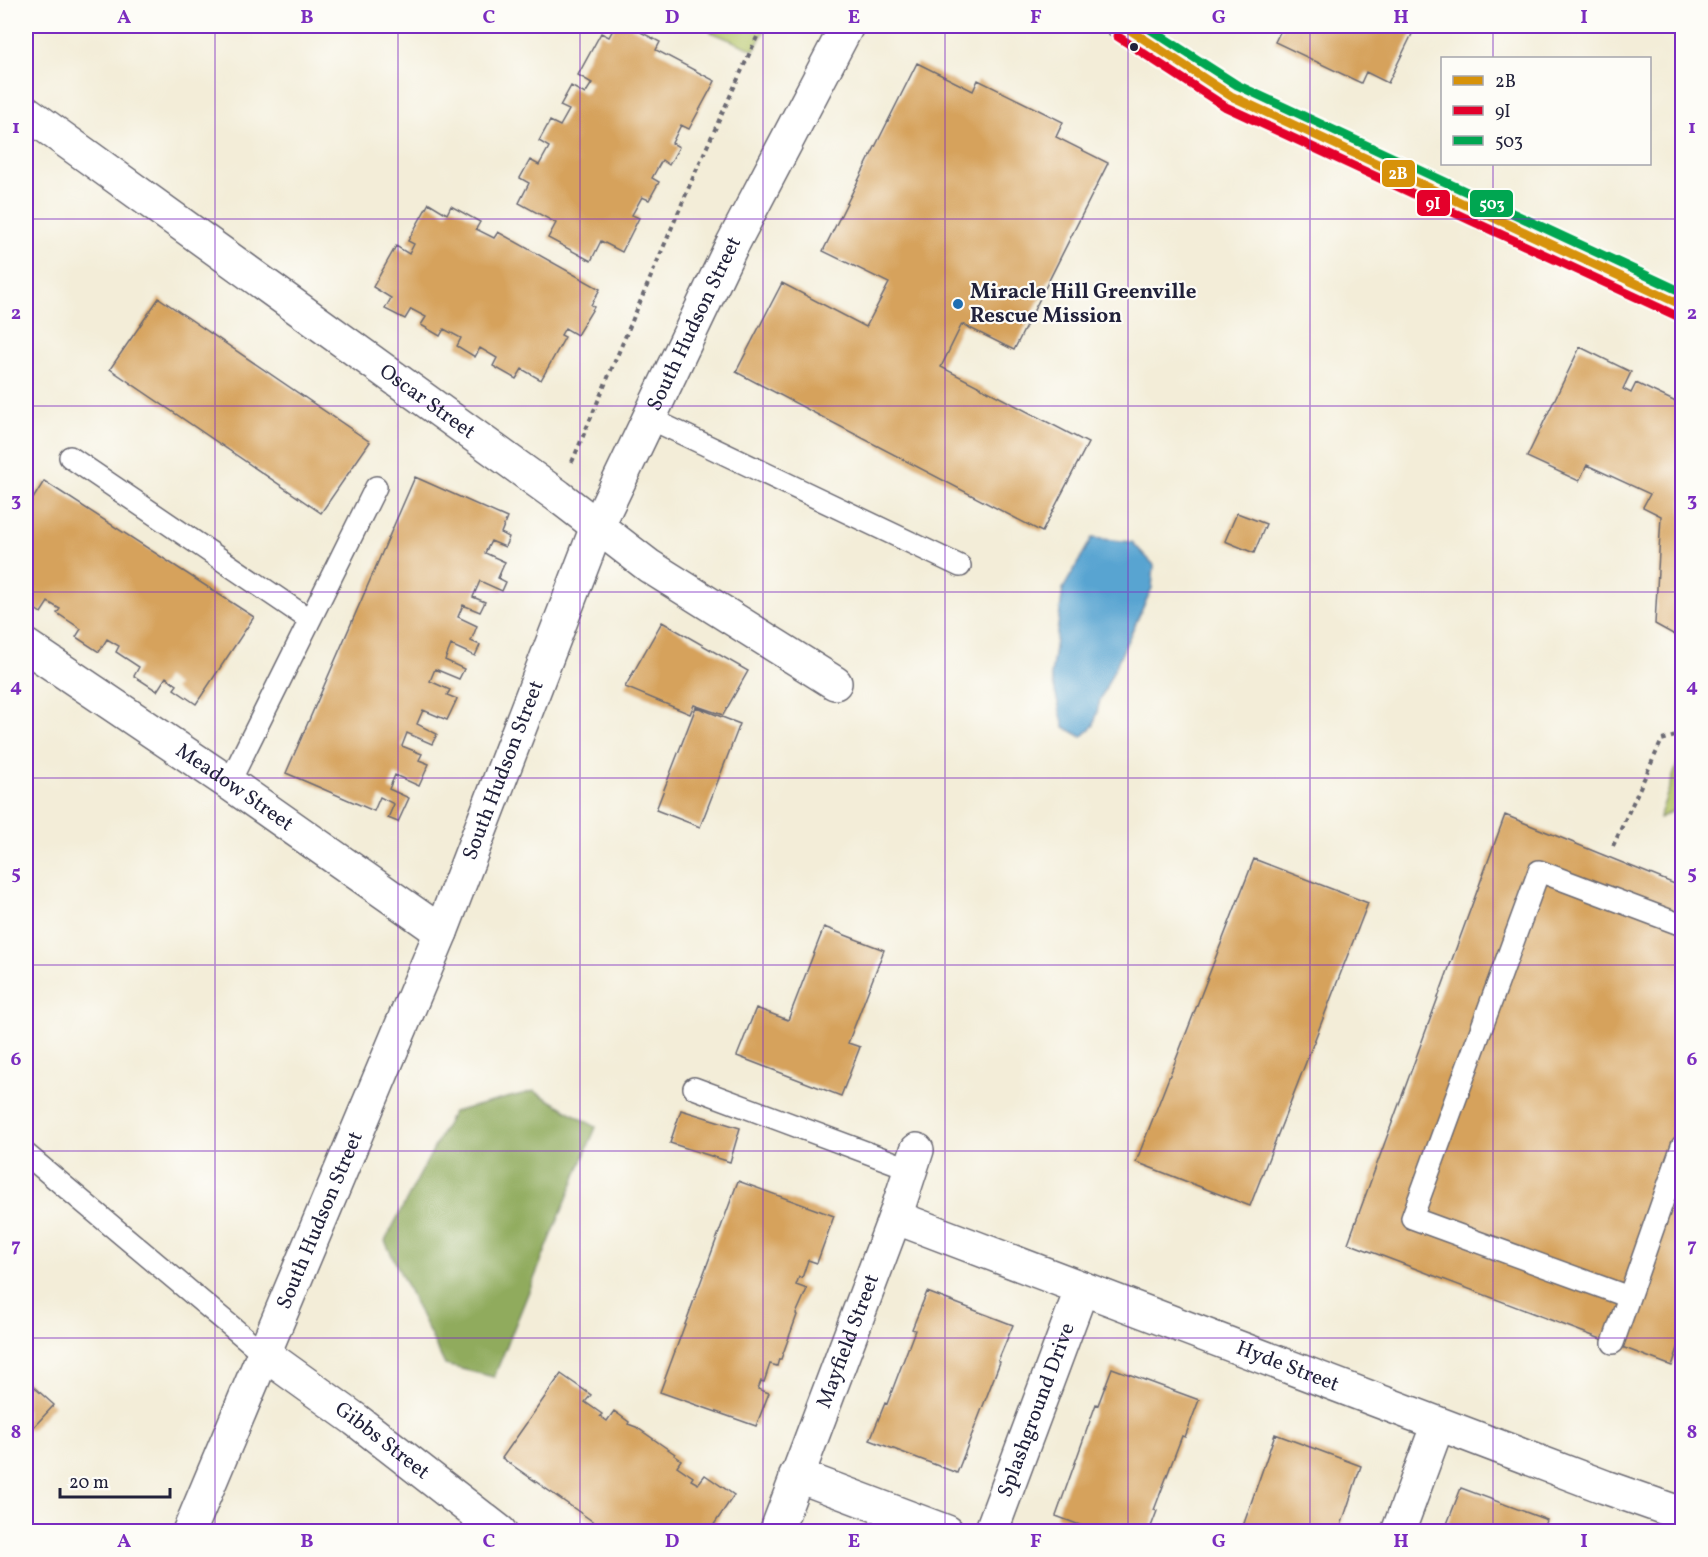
<svg xmlns="http://www.w3.org/2000/svg" width="1708" height="1557" font-family="Vollkorn,serif">
<style>
.green{fill:#b5c669;stroke:#6c7452;stroke-width:1.5}
.forest{fill:#90ab5d;stroke:#59664c;stroke-width:1.5}
.water{fill:#59a4d1;stroke:#3e6386;stroke-width:1.5}
.building{fill:#d6a25c}
.lines{fill:none;stroke-linecap:round;stroke-linejoin:round}
.lane-casing{stroke:#6b6972;stroke-width:24}
.street-casing{stroke:#6b6972;stroke-width:36}
.secondary-casing{stroke:#6b6972;stroke-width:36}
.path{stroke:#6b6972;stroke-width:4;stroke-dasharray:4.5 4.5;stroke-linecap:butt}
.lane{stroke:#fff;stroke-width:21}
.street{stroke:#fff;stroke-width:33}
.secondary{stroke:#fff;stroke-width:33}
.bus-1-casing{stroke:#fdfcf7;stroke-width:14}
.bus-2-casing{stroke:#fdfcf7;stroke-width:14}
.bus-3-casing{stroke:#fdfcf7;stroke-width:14}
.bus-1{stroke:#d79209;stroke-width:9}
.bus-2{stroke:#e4002b;stroke-width:9}
.bus-3{stroke:#00a651;stroke-width:9}
.grid{fill:none;stroke:#7b2cbf;stroke-width:1.5;stroke-opacity:0.55}
.bus-dot{fill:#22223b;stroke:#fdfcf7;stroke-width:2}
.poi-dot{fill:#1f6fb2;stroke:#fdfcf7;stroke-width:2}
.labels{text-anchor:middle;dominant-baseline:central;stroke-width:4.5;stroke-linejoin:round;paint-order:stroke}
.poi-label{font-size:21px;font-weight:bold;fill:#22223b;stroke:#fdfcf7;text-anchor:start}
.street-label{font-size:21px;fill:#22223b;stroke:#fdfcf7}
.line-badge{stroke:#fdfcf7;stroke-width:2}
.badge-label{font-size:16px;text-anchor:middle;font-weight:bold;fill:#fff}
.neatline{fill:none;stroke:#7b2cbf;stroke-width:2}
.grid-label{font-size:20px;text-anchor:middle;font-weight:bold;fill:#7b2cbf}
</style>
<rect width="100%" height="100%" fill="#fdfcf7"/>
<filter id="ink" filterUnits="userSpaceOnUse"><feTurbulence type="fractalNoise" baseFrequency=".0167" numOctaves="2"/><feDisplacementMap in="SourceGraphic" scale="12" xChannelSelector="R" yChannelSelector="G"/><feConvolveMatrix kernelMatrix="1 2 1 2 8 2 1 2 1" color-interpolation-filters="sRGB"/></filter>
<filter id="wash" filterUnits="userSpaceOnUse"><feTurbulence type="fractalNoise" baseFrequency=".008" numOctaves="4" result="noise"/><feDisplacementMap in="SourceGraphic" scale="24" xChannelSelector="R" yChannelSelector="G"/><feGaussianBlur stdDeviation="1.35" result="paint"/><feColorMatrix in="noise" values="0 0 0 0 0 0 0 0 0 0 0 0 0 0 0 0 0 1.4 0 .05"/><feComposite in="paint" operator="in"/></filter>
<g filter="url(#wash)">
<rect width="100%" height="100%" fill="#f3edd8"/>
<path class="green" d="M709,26H767L754,50L711,32Z
M1682,750V807L1659,818Z"/>
<path class="forest" d="M534,1091L596,1127L494,1377L445,1365L385,1241L453,1112Z"/>
<path class="water" d="M1092,538L1132,542L1154,565L1152,588L1100,700L1094,725L1082,737L1064,727L1051,676L1063,589Z"/>
<g id="blocks">
<path class="building" d="M615,26H629L660,42L656,50L715,81L689,129L681,125L672,143L679,147L669,165L662,160L652,178L659,182L649,200L642,197L632,215L639,218L622,252L601,241L591,261L548,238L556,223L519,203L529,183L520,178L530,160L539,165L549,147L539,141L550,121L560,126L569,110L560,106L571,86L585,94L592,83L578,75L601,33L609,37Z
M1283,26H1416L1388,83L1366,72L1361,83L1275,42Z
M917,63L973,91L978,80L1063,122L1056,137L1108,163L1014,350L962,324L941,367L1088,443L1042,532L736,372L782,283L866,327L889,283L823,251Z
M429,203L447,214L451,206L480,222L476,229L494,238L498,232L600,289L591,305L594,307L577,335L565,328L561,335L565,337L541,380L522,369L516,379L493,366L497,358L480,348L475,357L457,346L461,338L444,329L440,336L421,325L426,317L411,309L405,319L385,309L391,298L373,287L396,246L409,254L414,244L408,241Z
M159,298L370,442L321,513L110,369Z
M1580,347L1631,372L1623,389L1631,393L1636,383L1682,405L1680,411L1682,412V639L1655,624L1661,516L1643,507L1650,494L1587,465L1579,481L1527,457Z
M415,477L507,518L501,533L509,537L505,547L491,541L485,553L505,562L498,578L506,582L502,591L480,581L473,597L485,602L480,612L463,605L458,617L477,626L471,641L480,645L475,656L451,645L445,660L464,669L459,679L435,669L430,681L450,690L447,695L457,699L447,720L423,710L417,724L437,734L432,744L407,733L402,746L422,754L419,760L429,764L419,786L395,775L389,789L409,798L398,822L388,818L394,804L380,797L374,811L286,773Z
M44,481L254,617L196,704L174,689L177,685L166,677L157,691L134,676L139,667L116,652L119,646L107,639L99,652L76,637L81,629L57,613L60,609L48,602L41,613L26,603V510Z
M1237,513L1266,524L1254,553L1225,541Z
M662,622L748,671L723,715L694,705L690,714L625,687Z
M696,707L740,724L700,827L656,810Z
M1505,815L1682,887V1336L1672,1366L1348,1243Z
M1254,859L1368,903L1250,1206L1136,1162Z
M824,927L884,950L848,1043L860,1047L841,1096L737,1056L756,1008L788,1020Z
M681,1110L740,1128L730,1162L670,1143Z
M738,1181L834,1216L817,1263L808,1260L802,1278L799,1277L796,1285L807,1289L796,1314L797,1315L781,1359H779L777,1366L770,1364L764,1382L761,1381L758,1389L769,1393L756,1426L660,1392Z
M927,1292L1013,1325L998,1361L1000,1362L957,1473L870,1440L885,1403L887,1404L915,1330L912,1329Z
M1112,1368L1199,1400L1185,1437L1182,1436L1154,1510L1157,1511L1149,1532H1098L1056,1516L1096,1404L1098,1405Z
M561,1374L591,1395L585,1402L602,1414L600,1416L607,1421L614,1411L629,1422L628,1424L636,1427L675,1454L674,1455L681,1460L677,1466L693,1477L691,1480L698,1484L705,1475L734,1495L709,1532H608L502,1458Z
M26,1380L54,1405L30,1431L26,1427Z
M1275,1434L1361,1466L1339,1532H1241Z
M1461,1488L1547,1520L1543,1532H1442L1445,1524H1447Z"/>
</g>
</g>
<g filter="url(#ink)">
<use href="#blocks" fill-opacity="0" stroke="#6b6972" stroke-width="1.5"/>
<g class="lines">
<g class="lane-casing">
<path id="lane" d="M649,418L960,566
M70,457L310,620
M229,783L376,487
M694,1088L911,1169
M26,1154L263,1353
M1629,1297L1412,1218L1539,871L1682,925
M1613,1343L1682,1146"/>
</g>
<g class="street-casing">
<g id="street">
<path id="s1" d="M26,112L558,496L649,566L835,683"/>
<path id="s2" d="M26,646L229,783L441,932"/>
<path id="s3" d="M895,1217L1605,1487L1682,1514"/>
<path id="s4" d="M263,1353L356,1420L500,1532"/>
<path d="M796,1475L947,1532"/>
<path id="s5" d="M776,1532L895,1217L917,1150"/>
<path id="s6" d="M991,1532L1082,1288"/>
<path d="M1398,1532L1438,1424"/>
</g>
</g>
<g class="secondary-casing">
<g id="secondary">
<path d="M1124,26L1231,96L1682,305"/>
<path id="s7" d="M189,1532L441,932L597,527L730,249L847,26"/>
</g>
</g>
<path class="path" d="M572,462L695,173L762,26
M1613,846L1662,740L1682,734"/>
<use href="#lane" class="lane"/>
<use href="#street" class="street"/>
<use href="#secondary" class="secondary"/>
<g class="bus-1-casing">
<path id="bus-1" d="M1124,26L1231,96L1682,305"/>
</g>
<g class="bus-2-casing">
<path id="bus-2" d="M1117,36L1226,107L1677,316"/>
</g>
<g class="bus-3-casing">
<path id="bus-3" d="M1145,26L1237,85L1682,292"/>
</g>
<use href="#bus-1" class="bus-1"/>
<use href="#bus-2" class="bus-2"/>
<use href="#bus-3" class="bus-3"/>
</g>
</g>
<path class="grid" d="M215,26V1532M398,26V1532M580,26V1532M763,26V1532M945,26V1532M1128,26V1532M1310,26V1532M1493,26V58M1493,164V1532M26,219H1682M26,406H1682M26,592H1682M26,778H1682M26,965H1682M26,1151H1682M26,1338H1682"/>
<circle class="bus-dot" cx="1134" cy="47" r="5"/>
<circle class="poi-dot" cx="958" cy="304" r="6"/>
<g class="labels">
<g class="poi-label">
<text x="970" y="292">Miracle Hill Greenville<tspan x="970" dy="24">Rescue Mission</tspan></text>
</g>
<g class="street-label">
<text stroke="none"><textPath href="#s7" startOffset="1310">South Hudson Street</textPath></text>
<text stroke="none"><textPath href="#s1" startOffset="495">Oscar Street</textPath></text>
<text stroke="none"><textPath href="#s7" startOffset="824">South Hudson Street</textPath></text>
<text stroke="none"><textPath href="#s2" startOffset="252">Meadow Street</textPath></text>
<text stroke="none"><textPath href="#s7" startOffset="338">South Hudson Street</textPath></text>
<text stroke="none"><textPath href="#s5" startOffset="204">Mayfield Street</textPath></text>
<text stroke="none"><textPath href="#s3" startOffset="420">Hyde Street</textPath></text>
<text stroke="none"><textPath href="#s6" startOffset="130">Splashground Drive</textPath></text>
<text stroke="none"><textPath href="#s4" startOffset="148">Gibbs Street</textPath></text>
</g>
</g>
<g class="line-badge">
<rect x="1381" y="159" width="35" height="29" rx="6" fill="#d79209"/>
<rect x="1416" y="189" width="35" height="28" rx="6" fill="#e4002b"/>
<rect x="1469" y="189" width="45" height="29" rx="6" fill="#00a651"/>
</g>
<g class="badge-label">
<text x="1398" y="179">2B</text>
<text x="1433" y="209">9I</text>
<text x="1492" y="209">503</text>
</g>
<rect width="1708" height="1557" fill="none" stroke="#fdfcf7" stroke-width="66"/>
<rect x="1441" y="57" width="210" height="108" fill="#fdfcf7" stroke="#a5a5ac" stroke-width="1.5"/>
<rect x="1453" y="76" width="30" height="9" fill="#d79209" stroke="#a5a5ac" stroke-width="1.5"/>
<text x="1495" y="87" font-size="18" fill="#22223b">2B</text>
<rect x="1453" y="106" width="30" height="9" fill="#e4002b" stroke="#a5a5ac" stroke-width="1.5"/>
<text x="1495" y="117" font-size="18" fill="#22223b">9I</text>
<rect x="1453" y="136" width="30" height="9" fill="#00a651" stroke="#a5a5ac" stroke-width="1.5"/>
<text x="1495" y="147" font-size="18" fill="#22223b">503</text>
<path d="M60 1488v9h110v-9" fill="none" stroke="#22223b" stroke-width="3"/>
<text x="69" y="1488" font-size="18" fill="#22223b" stroke="#fdfcf7" stroke-width="4.5" paint-order="stroke">20 m</text>
<rect x="33" y="33" width="1642" height="1491" class="neatline"/>
<g class="grid-label">
<text x="124" y="23">A</text>
<text x="307" y="23">B</text>
<text x="489" y="23">C</text>
<text x="672" y="23">D</text>
<text x="854" y="23">E</text>
<text x="1036" y="23">F</text>
<text x="1219" y="23">G</text>
<text x="1401" y="23">H</text>
<text x="1584" y="23">I</text>
<text x="16" y="133">1</text>
<text x="1692" y="133">1</text>
<text x="16" y="319">2</text>
<text x="1692" y="319">2</text>
<text x="16" y="506">3</text>
<text x="1692" y="506">3</text>
<text x="16" y="692">4</text>
<text x="1692" y="692">4</text>
<text x="16" y="879">5</text>
<text x="1692" y="879">5</text>
<text x="16" y="1065">6</text>
<text x="1692" y="1065">6</text>
<text x="16" y="1251">7</text>
<text x="1692" y="1251">7</text>
<text x="16" y="1438">8</text>
<text x="1692" y="1438">8</text>
<text x="124" y="1547">A</text>
<text x="307" y="1547">B</text>
<text x="489" y="1547">C</text>
<text x="672" y="1547">D</text>
<text x="854" y="1547">E</text>
<text x="1036" y="1547">F</text>
<text x="1219" y="1547">G</text>
<text x="1401" y="1547">H</text>
<text x="1584" y="1547">I</text>
</g>
</svg>
